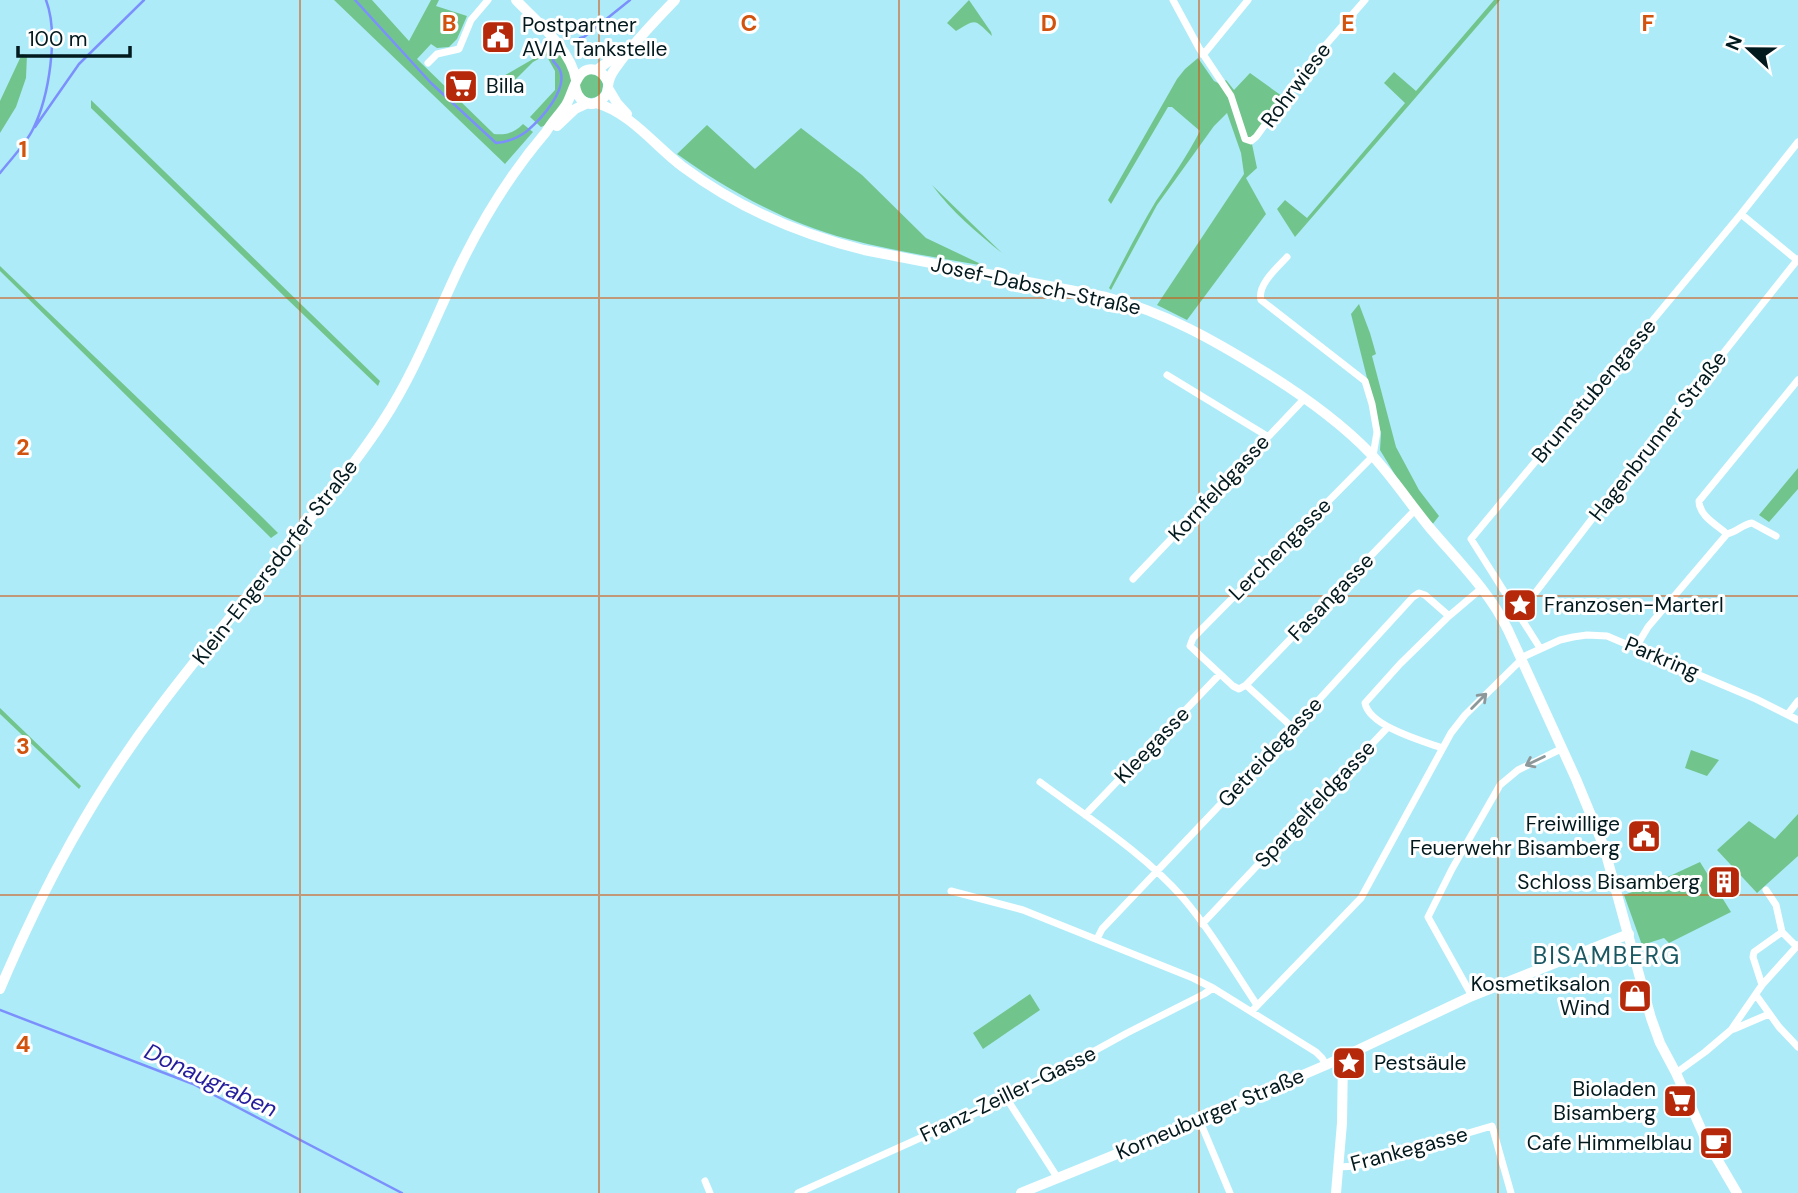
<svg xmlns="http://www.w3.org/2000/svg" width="1798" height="1193" font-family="'DM Sans',sans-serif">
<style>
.green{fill:#71c58c}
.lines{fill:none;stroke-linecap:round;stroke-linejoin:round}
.stream{stroke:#7b90fd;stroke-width:2.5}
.minor{stroke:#fff;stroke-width:7}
.tertiary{stroke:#fff;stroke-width:10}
.secondary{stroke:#fff;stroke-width:10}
.oneway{stroke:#8d989a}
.grid{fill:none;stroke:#d1530e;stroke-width:2;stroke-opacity:0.55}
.labels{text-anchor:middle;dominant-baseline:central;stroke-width:6;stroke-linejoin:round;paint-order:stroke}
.poi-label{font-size:21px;fill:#02191e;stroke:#fff;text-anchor:end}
.street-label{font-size:21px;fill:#02191e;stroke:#fff}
.water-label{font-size:23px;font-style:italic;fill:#251e9c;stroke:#fff}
.quarter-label{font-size:24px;letter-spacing:2px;fill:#1a5863;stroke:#fff}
.grid-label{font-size:23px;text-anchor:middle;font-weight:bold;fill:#d1530e;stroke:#fff;stroke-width:6;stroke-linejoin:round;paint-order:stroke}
</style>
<rect width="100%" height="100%" fill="#aeebf8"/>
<path class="green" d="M334,0H372L409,41L431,0H439L436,6L467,16L457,39L449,47L437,48L431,44L417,59L494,134C507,135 514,133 523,124L533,132L505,164Z
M969,0L991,32L992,36C974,19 977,18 956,31L947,23Z
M1494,0H1500L1295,237L1277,209L1285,200L1307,218L1405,103L1384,83L1394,72L1416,91Z
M552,48C588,74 566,98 546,125L541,127L530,117L555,90V71L546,55L533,62L505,90L495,81Z
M22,54L27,55L26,78L16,107L0,133V101Z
M1198,58L1214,81L1220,84L1226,80L1234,90L1250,73L1282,96L1252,144L1257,168L1246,178L1266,214L1187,320L1157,305L1244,174L1241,153L1227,113L1214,126L1157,205L1111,290L1109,288C1124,259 1139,229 1156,201C1172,178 1187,156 1200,131L1172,107H1168L1111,204L1108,200L1177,79L1185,69Z
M579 86a12 12 0 1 1 24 0a12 12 0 1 1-24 0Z
M91,100L380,381L378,386L287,299L91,108Z
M707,125L755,169L801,128L862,175L926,238L985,266C939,258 893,251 848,239C786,223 729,191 677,154Z
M932,185L1002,253C977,233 951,211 932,185Z
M0,266L262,517L278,533L271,538L0,271Z
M1359,304L1370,333L1376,354L1372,356L1396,447L1419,490L1439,516L1432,525L1397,478L1380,450L1381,434L1351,314Z
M1798,468V489L1769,522L1759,515Z
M0,708L81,786L79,789L0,714Z
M1691,750L1719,760L1707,776L1685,768Z
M1798,814V856L1757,893L1717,850L1749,821L1775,839Z
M1700,862L1731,912L1669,943L1664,938L1642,945L1624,895L1646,887Z
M1030,994L1040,1010L983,1049L973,1033Z"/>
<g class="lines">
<path class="stream" d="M355,0L431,83L496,143C507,142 518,138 527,131C541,119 568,90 560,70C559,68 554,62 553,61L555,53
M580,38L584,37L630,0
M35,127L79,64L144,0
M0,173C10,160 26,144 33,129C49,97 59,34 46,0
M0,1010L193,1084L402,1193"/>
<path class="minor" d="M1173,0L1199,48L1231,96L1245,139L1251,141L1256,137L1309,64L1365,0
M1203,55L1248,0
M428,63L437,54L459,49L471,20L488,0
M1741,214L1798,261
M1287,257C1277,268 1257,285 1261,300L1365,381L1372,404L1377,432L1373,456L1193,638L1190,646L1233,686L1239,689L1246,685L1293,728
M1167,375L1267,436
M1727,534C1717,525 1699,516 1699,501L1798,380
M1133,579L1305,398
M1519,614L1595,515L1798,259
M1636,647L1648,627L1727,534C1737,532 1743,524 1752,523L1776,536
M1540,648L1471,539L1741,214L1798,142
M1246,685L1415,510
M1788,714L1798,701
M1442,748C1422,741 1369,726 1365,703L1400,664L1449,616L1482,588
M1040,782C1087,817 1145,854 1183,898C1211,931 1233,969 1257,1005
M1085,815L1220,674
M1766,890L1776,905L1782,932
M951,891L1023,910L1193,978L1213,988L1316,1052L1322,1058L1326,1065
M1202,924L1387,728
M1097,939L1102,929L1293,728L1413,597L1419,593L1425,595L1449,616
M1762,985L1753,957L1754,952L1782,932L1796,946
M1756,995L1779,1027L1798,1047
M1472,996L1428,917L1452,869L1500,785L1518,770L1561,749
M1252,1011L1361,898L1451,733L1465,715L1525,656L1560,640L1573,637L1587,635L1607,636L1756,699L1798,720
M1734,1029L1769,1014
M1676,1073L1705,1052L1731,1030L1762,985L1798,945
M1007,1099L1057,1177
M1199,1119L1230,1193
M1339,1167L1356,1166L1492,1126L1511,1193
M705,1181L710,1193
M798,1193L1007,1099L1127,1033L1204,994L1213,988"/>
<path class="tertiary" d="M1021,1193L1149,1141L1326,1065L1472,996L1629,934
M1336,1193L1342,1123L1343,1057"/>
<path class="secondary" d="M516,0C537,22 571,49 576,80
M597,70L622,51
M575,85C576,98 588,110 601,100C609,95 607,88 609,81C610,76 614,70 617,66C634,42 655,21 675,0
M608,88L617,103L627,114
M596,103C631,113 655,146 683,167C738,208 798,234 864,250L1106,297C1164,312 1214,340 1265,372C1302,395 1339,421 1370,453C1392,476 1410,504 1430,528C1458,561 1489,591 1508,630L1576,779L1604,847L1651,1018L1660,1043L1676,1073L1706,1140L1737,1193
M557,126L575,109L588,103
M0,989C44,885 93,794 161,705C208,643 258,583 307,523C333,490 360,457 383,421C414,374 434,321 458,270C482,220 510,174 546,132C552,122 560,114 566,105C574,93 576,64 596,70C603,72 605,77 608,82"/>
</g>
<defs><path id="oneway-shaft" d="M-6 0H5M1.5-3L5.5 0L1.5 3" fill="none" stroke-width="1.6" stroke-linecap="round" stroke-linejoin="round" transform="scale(1.75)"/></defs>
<g class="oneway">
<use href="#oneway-shaft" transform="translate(1479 701) rotate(-45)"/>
<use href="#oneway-shaft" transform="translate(1535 761) rotate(154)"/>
</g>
<path class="grid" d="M300,0V1193M599,0V1193M899,0V1193M1199,0V1193M1498,0V1193M0,298H1798M0,596H1798M0,895H1798"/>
<defs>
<g id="civic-square" transform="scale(1.75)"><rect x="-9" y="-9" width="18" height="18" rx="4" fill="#b5290a" stroke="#fff"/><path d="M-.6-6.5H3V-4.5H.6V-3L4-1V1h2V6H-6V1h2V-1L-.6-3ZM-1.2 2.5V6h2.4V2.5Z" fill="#fff"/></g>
<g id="supermarket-square" transform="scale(1.75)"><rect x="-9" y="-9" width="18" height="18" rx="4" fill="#b5290a" stroke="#fff"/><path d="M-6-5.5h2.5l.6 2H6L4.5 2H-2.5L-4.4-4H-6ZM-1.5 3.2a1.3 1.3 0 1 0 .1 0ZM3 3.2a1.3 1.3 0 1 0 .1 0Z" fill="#fff"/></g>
<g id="sight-square" transform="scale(1.75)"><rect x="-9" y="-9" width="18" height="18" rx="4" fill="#b5290a" stroke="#fff"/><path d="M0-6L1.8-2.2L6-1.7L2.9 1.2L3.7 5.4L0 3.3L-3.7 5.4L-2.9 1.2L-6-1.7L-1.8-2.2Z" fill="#fff"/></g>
<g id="building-square" transform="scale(1.75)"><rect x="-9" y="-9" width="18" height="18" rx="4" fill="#b5290a" stroke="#fff"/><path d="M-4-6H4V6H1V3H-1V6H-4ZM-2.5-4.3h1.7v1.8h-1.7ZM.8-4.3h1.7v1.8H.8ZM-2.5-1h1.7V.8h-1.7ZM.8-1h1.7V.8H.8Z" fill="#fff"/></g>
<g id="shop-square" transform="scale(1.75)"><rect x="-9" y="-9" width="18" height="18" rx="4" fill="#b5290a" stroke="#fff"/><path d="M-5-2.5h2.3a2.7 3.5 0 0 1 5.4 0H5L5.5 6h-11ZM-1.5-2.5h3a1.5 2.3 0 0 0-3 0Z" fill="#fff"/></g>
<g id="cafe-square" transform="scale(1.75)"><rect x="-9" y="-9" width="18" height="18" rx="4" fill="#b5290a" stroke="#fff"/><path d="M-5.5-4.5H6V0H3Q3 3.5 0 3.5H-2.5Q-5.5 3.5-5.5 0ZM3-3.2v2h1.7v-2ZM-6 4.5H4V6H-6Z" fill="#fff"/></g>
</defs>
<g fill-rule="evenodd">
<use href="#civic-square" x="498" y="37"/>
<use href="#supermarket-square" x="461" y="86"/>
<use href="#sight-square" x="1520" y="605"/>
<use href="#civic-square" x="1644" y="836"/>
<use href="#building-square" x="1724" y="882"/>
<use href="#shop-square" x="1635" y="996"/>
<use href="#sight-square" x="1349" y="1063"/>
<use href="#supermarket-square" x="1680" y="1101"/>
<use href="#cafe-square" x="1716" y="1143"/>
</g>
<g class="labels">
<g class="poi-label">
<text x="522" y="25" text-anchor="start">Postpartner<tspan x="522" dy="24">AVIA Tankstelle</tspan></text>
<text x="486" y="86" text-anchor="start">Billa</text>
<text x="1544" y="605" text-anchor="start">Franzosen-Marterl</text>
<text x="1620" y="824">Freiwillige<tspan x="1620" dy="24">Feuerwehr Bisamberg</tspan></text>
<text x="1700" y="882">Schloss Bisamberg</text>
<text x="1610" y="984">Kosmetiksalon<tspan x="1610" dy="24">Wind</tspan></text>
<text x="1374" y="1063" text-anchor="start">Pestsäule</text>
<text x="1656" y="1089">Bioladen<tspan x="1656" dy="24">Bisamberg</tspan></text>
<text x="1692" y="1143">Cafe Himmelblau</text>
</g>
<g class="street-label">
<text transform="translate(1296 85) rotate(-53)">Rohrwiese</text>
<text transform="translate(1036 286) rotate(12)">Josef-Dabsch-Straße</text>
<text transform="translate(1594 391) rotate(-50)">Brunnstubengasse</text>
<text transform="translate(1658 436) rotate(-52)">Hagenbrunner Straße</text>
<text transform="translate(1219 488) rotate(-47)">Kornfeldgasse</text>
<text transform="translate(1280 549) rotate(-45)">Lerchengasse</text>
<text transform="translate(275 562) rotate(-52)">Klein-Engersdorfer Straße</text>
<text transform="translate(1331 597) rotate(-46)">Fasangasse</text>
<text transform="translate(1662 658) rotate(23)">Parkring</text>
<text transform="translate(1152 745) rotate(-46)">Kleegasse</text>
<text transform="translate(1270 752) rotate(-47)">Getreidegasse</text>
<text transform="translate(1315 804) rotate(-47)">Spargelfeldgasse</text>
<text transform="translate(1008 1094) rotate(-26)">Franz-Zeiller-Gasse</text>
<text transform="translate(1210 1114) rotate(-23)">Korneuburger Straße</text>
<text transform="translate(1409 1149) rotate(-15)">Frankegasse</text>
</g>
<g class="water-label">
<text transform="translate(211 1080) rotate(25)">Donaugraben</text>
</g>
<g class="quarter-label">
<text x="1607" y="955">BISAMBERG</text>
</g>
</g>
<g class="grid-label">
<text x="449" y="31">B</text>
<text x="749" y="31">C</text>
<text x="1049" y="31">D</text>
<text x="1348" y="31">E</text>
<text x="1648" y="31">F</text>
<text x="23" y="157">1</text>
<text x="23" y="455">2</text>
<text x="23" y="754">3</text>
<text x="23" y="1052">4</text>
</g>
<g transform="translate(1749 49) rotate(292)" stroke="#ffffff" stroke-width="5" paint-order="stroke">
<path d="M0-5L12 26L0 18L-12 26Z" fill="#02191e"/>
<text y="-10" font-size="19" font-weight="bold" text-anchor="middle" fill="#02191e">N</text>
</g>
<path d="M18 46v10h112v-10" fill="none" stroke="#02191e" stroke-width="3.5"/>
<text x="28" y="46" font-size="21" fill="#02191e" stroke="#ffffff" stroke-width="5" paint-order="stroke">100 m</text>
</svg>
